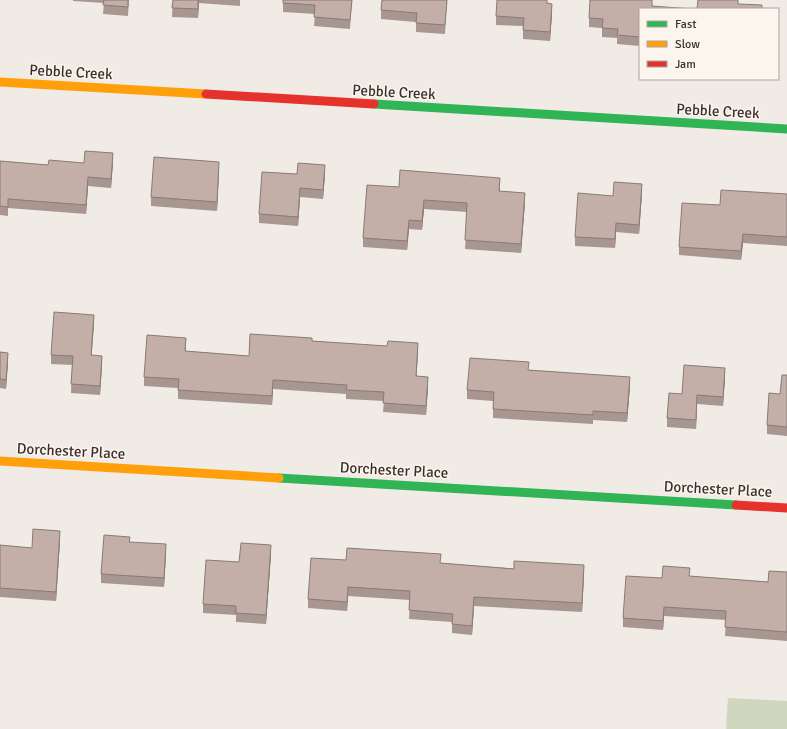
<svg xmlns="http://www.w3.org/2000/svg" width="787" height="729" font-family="Signika,sans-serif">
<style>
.green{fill:#d1d6bf}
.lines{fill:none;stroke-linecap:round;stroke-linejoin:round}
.fast{stroke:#30b455;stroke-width:9}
.slow{stroke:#ff9f0a;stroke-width:9}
.jam{stroke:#e5322d;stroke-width:9}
.wall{fill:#a89690}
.shaded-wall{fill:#887a75}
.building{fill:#c3afa7;stroke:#887a75}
.labels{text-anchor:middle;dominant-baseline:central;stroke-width:3;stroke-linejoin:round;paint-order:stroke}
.street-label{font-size:15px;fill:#3b302b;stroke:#fbf5ee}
</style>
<rect width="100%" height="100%" fill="#f0ebe5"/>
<path class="green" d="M728,698L787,701V729H726Z"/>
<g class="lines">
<path class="fast" d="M374,104L787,129
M279,478L736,505"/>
<path class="slow" d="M0,82L206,94
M0,461L279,478"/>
<path class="jam" d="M206,94L374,104
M736,505L787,508"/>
</g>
<path class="wall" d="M73,0H129L128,16L103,14L104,3L73,1Z
M173,0H240V6L199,3L198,18L172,17Z
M283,0H352L350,29L314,26L315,14L283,12Z
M447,0L445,34L416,32V22L381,19V10Z
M547,3L552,13L550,41L523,39V26L496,25V16Z
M640,9V46L617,44V38L602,37V28L589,27V18Z
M0,161L48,165L84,163L113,162L111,188L88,186L86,214L8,208V216L0,215Z
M219,170L217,211L151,206V197Z
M297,174H325L323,199L300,197L298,226L259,223V214Z
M399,187H500V191L525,202L521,253L465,249L467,212L424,209L422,230L409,229L407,250L363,247V238Z
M642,193L639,234L616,232L615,248L575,246V237L613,196Z
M787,194V246L743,243L741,260L679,255V247L720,205Z
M94,324L91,355L102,365L100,395L71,393L72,365L51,364V355Z
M312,341L418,352L416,376L428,386L426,415L383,412L384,401L346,399V394L273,389L272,405L178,399V388L144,386V377L186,347V351L249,356Z
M0,352L8,362L6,389L0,388Z
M529,370L630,386L627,422L593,420V424L493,418V401L467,399V390Z
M787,375V436L767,434V425L780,394Z
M725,377L723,406L697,404L696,429L667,427V418L682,394Z
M60,540L56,601L0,597V545L32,548Z
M130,542L166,553L164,587L101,583V574Z
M271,554L266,624L236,622V615L203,613V604L239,562Z
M346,560L441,563L584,574L582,612L474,606L472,635L452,633V622L409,619L410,600L348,596L347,611L308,608V599Z
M787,572V641L725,636L726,620L664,616L663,630L623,627V618L690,576L768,582Z"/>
<path class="shaded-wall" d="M198,0H199L198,18Z
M552,4V13L550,41V32Z
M113,153V162L111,188V179Z
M219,162V170L217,211V202Z
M325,165V174L323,199V190Z
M88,177V186L86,214V205Z
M642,184V193L639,234V225Z
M300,188V197L298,226V217Z
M525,193V202L521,253V244Z
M424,200V209L422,230V221Z
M409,220V229L407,250V241Z
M616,223V232L615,248V239Z
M743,234V243L741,260V251Z
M94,315V324L91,364V355Z
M418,343V352L416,385V376Z
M8,353V362L6,389V380Z
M102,356V365L100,395V386Z
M725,368V377L723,406V397Z
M428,377V386L426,415V406Z
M630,377V386L627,422V413Z
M273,380V389L272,405V396Z
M697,395V404L696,429V420Z
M60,531V540L56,601V592Z
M166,544V553L164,587V578Z
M271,545V554L266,624V615Z
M584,565V574L582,612V603Z
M348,587V596L347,611V602Z
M474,597V606L472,635V626Z
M664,607V616L663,630V621Z"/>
<path class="building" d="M104,0H128V7L103,5Z
M173,0H198V9L172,8Z
M283,0H352L350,20L314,17L315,5L283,3Z
M382,0H447L445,25L416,23L417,13L381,10Z
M497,0H547V3L552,4L550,32L523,30L524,18L496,16Z
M590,0H652V6L693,9H640V37L617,35L618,29L602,28L603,19L589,18Z
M698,0H738V4L762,5V9H697Z
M85,151L113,153L111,179L88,177L86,205L8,199V207L0,206V161L48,165L49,160L84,163Z
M154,157L219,162L217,202L151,197Z
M298,163L325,165L323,190L300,188L298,217L259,214L262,172L297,174Z
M400,170L500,178L499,191L525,193L521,244L465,240L467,203L424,200L422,221L409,220L407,241L363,238L367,185L399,187Z
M614,182L642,184L639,225L616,223L615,239L575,237L578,193L613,196Z
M721,190L787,194V237L743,234L741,251L679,247L682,203L720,205Z
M54,312L94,315L91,355L102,356L100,386L71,384L73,356L51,355Z
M250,334L312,338V341L387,346L388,341L418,343L416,376L428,377L426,406L383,403L384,392L346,390L347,385L273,380L272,396L178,390L179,379L144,377L147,335L186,338L185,351L249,356Z
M0,352L8,353L6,380L0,379Z
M470,358L529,362L528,370L630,377L627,413L593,411V415L493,409L494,392L467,390Z
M684,365L725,368L723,397L697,395L696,420L667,418L669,393L682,394Z
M782,375H787V427L767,425L769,393L780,394Z
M33,529L60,531L56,592L0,588V545L32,548Z
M104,535L130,537L129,542L166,544L164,578L101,574Z
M241,543L271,545L266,615L236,613V606L203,604L206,560L239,562Z
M347,548L441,554L440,563L514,569V561L584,565L582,603L474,597L472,626L452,624L453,614L409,610L410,591L348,587L347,602L308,599L311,558L346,560Z
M663,566L690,568L689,576L768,582L769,571L787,572V632L725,627L726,611L664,607L663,621L623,618L626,576L662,578Z"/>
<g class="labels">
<g class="street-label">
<text transform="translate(71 72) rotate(3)">Pebble Creek</text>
<text transform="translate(394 92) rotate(3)">Pebble Creek</text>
<text transform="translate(718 111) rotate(3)">Pebble Creek</text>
<text transform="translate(71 451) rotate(3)">Dorchester Place</text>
<text transform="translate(394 470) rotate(3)">Dorchester Place</text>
<text transform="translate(718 489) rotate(3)">Dorchester Place</text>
</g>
</g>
<rect x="639" y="8" width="140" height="72" fill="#fbf5ee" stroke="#aea6a0"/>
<rect x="647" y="21" width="20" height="6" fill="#30b455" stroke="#aea6a0"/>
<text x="675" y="28" font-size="12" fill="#3b302b">Fast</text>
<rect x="647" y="41" width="20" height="6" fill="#ff9f0a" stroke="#aea6a0"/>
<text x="675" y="48" font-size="12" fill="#3b302b">Slow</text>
<rect x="647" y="61" width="20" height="6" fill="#e5322d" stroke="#aea6a0"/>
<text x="675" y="68" font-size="12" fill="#3b302b">Jam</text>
</svg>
